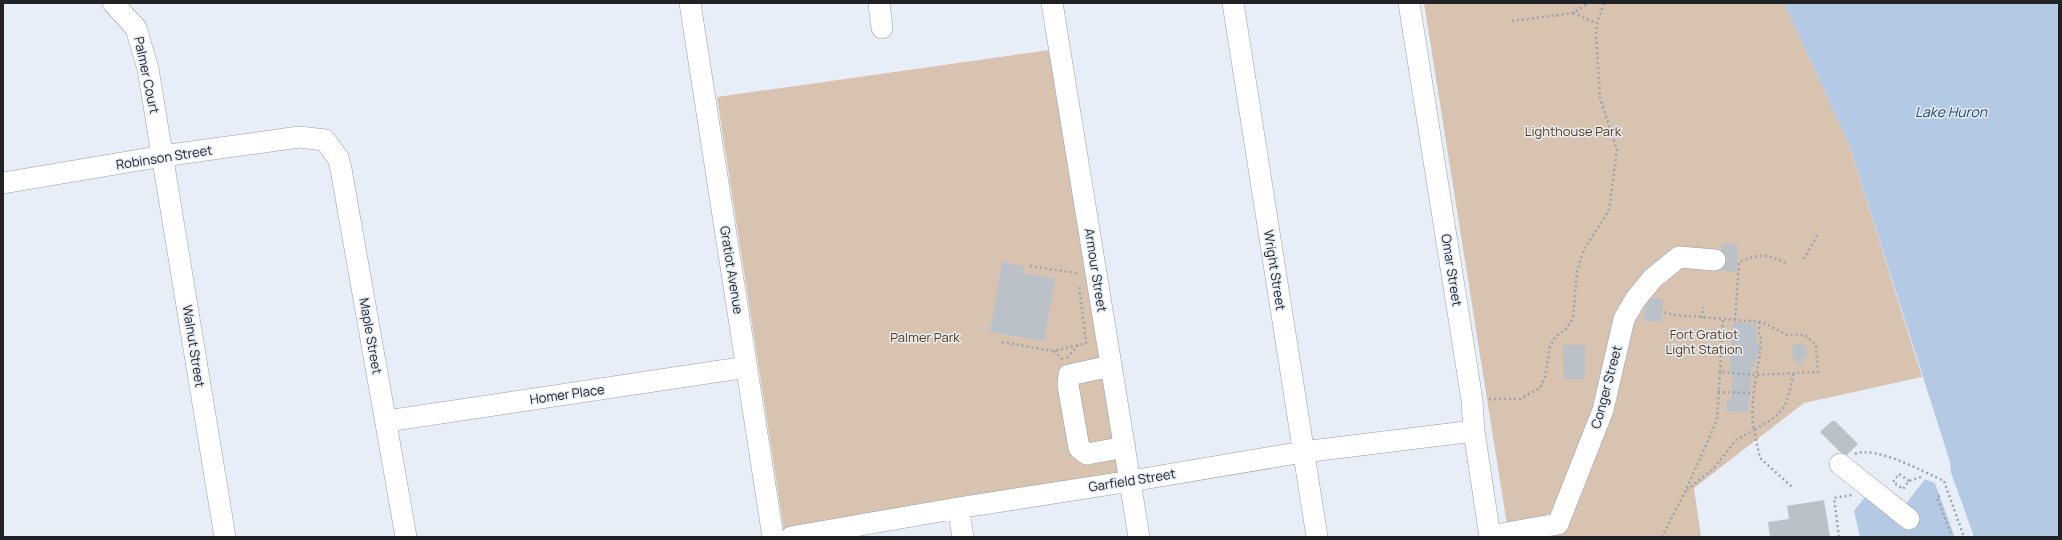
<svg xmlns="http://www.w3.org/2000/svg" width="2062" height="540" font-family="Manrope,sans-serif">
<style>
.green{fill:#d8c3b1}
.water{fill:#b4c9e3}
.pier{fill:#e7eef7}
.building{fill:#bac1c9}
.lines{fill:none;stroke-linecap:round;stroke-linejoin:round}
.minor-casing{stroke:#989fa7;stroke-width:22}
.path{stroke:#9fa4ab;stroke-width:2.5;stroke-dasharray:2 3;stroke-linecap:butt}
.minor{stroke:#fff;stroke-width:21}
.labels{text-anchor:middle;dominant-baseline:central;stroke-width:3;stroke-linejoin:round;paint-order:stroke}
.street-label{font-size:13px;fill:#202225;stroke:#e7eef7}
.park-label{font-size:13px;fill:#5a360e;stroke:#e7eef7}
.water-label{font-size:14px;font-style:italic;fill:#244267;stroke:#e7eef7}
</style>
<rect width="100%" height="100%" fill="#e7eef7"/>
<path class="green" d="M1424,3H1784L1849,144L1922,377L1804,403L1694,488L1701,537H1509Z
M1050,50L1119,480L784,531L717,97Z"/>
<path class="water" d="M1784,3H2059V537H1974L1951,473L1950,462L1849,144Z
M1925,479L1935,483L1955,537H1860L1854,511L1865,497L1904,506Z"/>
<path class="pier" d="M1948,473H1951L1974,537H1972Z
M1924,477L1937,483L1957,537H1955L1935,483L1925,479L1904,506V504Z"/>
<path class="building" d="M1723,243L1738,245L1736,272L1721,270L1727,261L1726,255L1722,251Z
M1002,262L1024,266L1023,273L1055,279L1044,341L990,332Z
M1652,298H1663L1662,322L1644,321L1645,306Z
M1733,322L1756,324L1757,344H1760L1759,355H1756L1755,367H1752L1751,374L1748,412L1726,411L1727,400H1731L1733,373L1729,372Z
M1801,343L1806,347L1808,353L1799,366L1791,352L1793,346Z
M1563,345H1585V379H1564Z
M1832,421H1835L1858,444L1847,455L1840,452L1820,432Z
M1824,500L1830,537H1770L1768,522L1789,519L1787,506Z"/>
<g class="lines">
<g class="minor-casing">
<path id="minor" d="M113,3L136,28L148,69L225,537
M690,3L773,537
M879,3L882,28
M1052,3L1139,537
M1233,3L1317,537
M1409,3L1472,400L1474,431L1490,537
M3,183L163,156L299,137L325,140L338,158L341,169L406,537
M1111,366L1069,375L1068,385L1079,448L1087,454L1125,447
M387,421L747,367
M1840,464L1909,519
M958,508L963,537
M1490,536L1558,524L1603,410L1624,319L1635,300L1653,278L1679,257L1715,260
M791,537L958,508L1131,481L1303,452L1474,431"/>
</g>
<path class="path" d="M1573,13L1596,23
M1512,21L1573,13L1589,3
M1804,259L1818,234
M1030,266L1077,273
M1702,318L1703,307
M1735,320L1739,262C1762,253 1766,254 1788,264
M1759,322V334L1761,339C1760,369 1748,400 1754,430C1788,410 1785,410 1794,372
M1002,342L1054,351L1086,343L1079,285
M1721,346L1731,347
M1054,351L1063,360
M1067,358L1078,345
M1720,372L1723,319
M1718,392L1754,393
M1489,399H1520L1540,388L1545,377L1550,347L1555,337L1566,329L1573,318L1577,271L1584,249L1605,217L1609,209L1617,150L1600,98L1596,34L1597,23L1604,3
M1855,454C1875,445 1924,472 1944,481L1964,537
M1909,481L1899,474L1893,482L1903,489L1909,481L1921,477
M1687,490L1713,469L1736,440L1754,430L1760,458L1792,487
M1940,496L1937,497L1952,537
M1662,537L1686,490L1717,420L1720,372L1756,375L1818,372L1816,345L1805,335H1787L1762,322L1675,315L1663,312
M1839,537L1834,498L1852,495"/>
<use href="#minor" class="minor"/>
</g>
<g class="labels">
<g class="street-label">
<text transform="translate(147 75) rotate(78)">Palmer Court</text>
<text transform="translate(164 157) rotate(-9)">Robinson Street</text>
<text transform="translate(732 270) rotate(81)">Gratiot Avenue</text>
<text transform="translate(1096 270) rotate(81)">Armour Street</text>
<text transform="translate(1275 270) rotate(81)">Wright Street</text>
<text transform="translate(1452 270) rotate(81)">Omar Street</text>
<text transform="translate(371 336) rotate(80)">Maple Street</text>
<text transform="translate(194 346) rotate(81)">Walnut Street</text>
<text transform="translate(1606 387) rotate(-75)">Conger Street</text>
<text transform="translate(567 394) rotate(-8)">Homer Place</text>
<text transform="translate(1132 480) rotate(-9)">Garfield Street</text>
</g>
<g class="park-label">
<text x="1573" y="131">Lighthouse Park</text>
<text x="1704" y="334">Fort Gratiot<tspan x="1704" dy="15">Light Station</tspan></text>
<text x="925" y="337">Palmer Park</text>
</g>
<g class="water-label">
<text x="1951" y="111">Lake Huron</text>
</g>
</g>
<rect width="2062" height="540" fill="none" stroke="#202225" stroke-width="8"/>
</svg>
